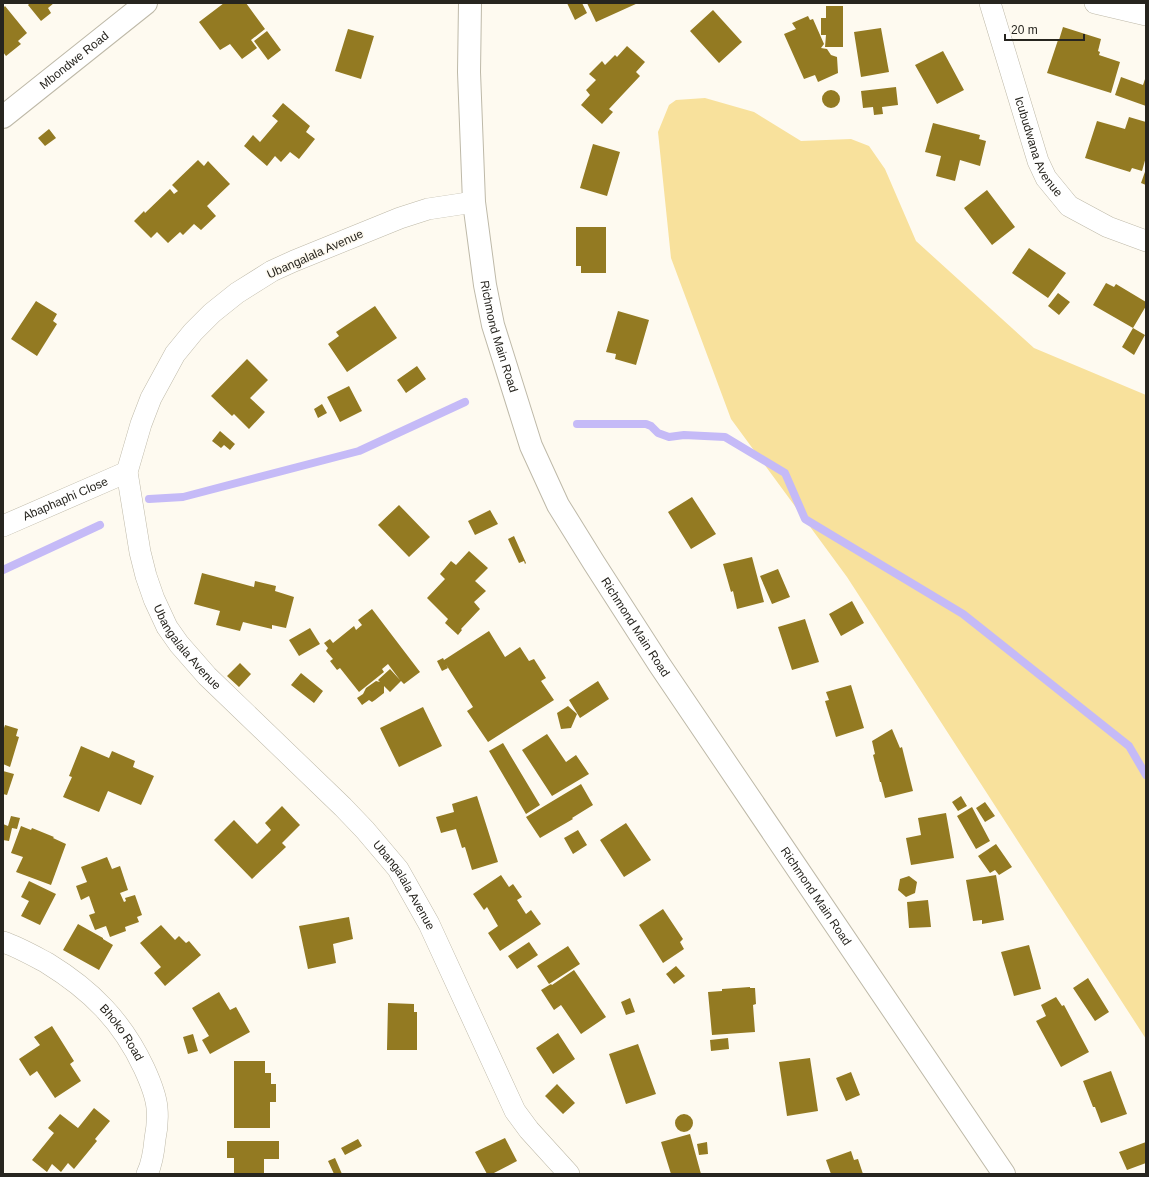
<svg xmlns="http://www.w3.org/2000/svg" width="1149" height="1177" font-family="Arial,sans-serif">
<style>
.green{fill:#f8e19c}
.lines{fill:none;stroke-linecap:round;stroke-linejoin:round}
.stream{stroke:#c5baf7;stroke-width:8}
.building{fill:#937a22}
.street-casing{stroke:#beb9a8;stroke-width:22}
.secondary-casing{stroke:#beb9a8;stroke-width:24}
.street{stroke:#fff;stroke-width:21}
.secondary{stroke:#fff;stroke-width:22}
.labels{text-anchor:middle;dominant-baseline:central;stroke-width:3;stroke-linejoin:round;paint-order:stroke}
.street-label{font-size:12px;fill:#27251f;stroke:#fefaf0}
</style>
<rect width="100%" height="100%" fill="#fefaf0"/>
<path class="green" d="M705,98L754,112L801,141L851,139L869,146L885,169L916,241L1034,348L1146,395V1039L847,577L731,419L671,258L658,132L669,105L676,100Z"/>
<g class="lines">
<path class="stream" d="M577,424H646L651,426L658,433L669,437L684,435L725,437L785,473L805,519L963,614L1129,746L1146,775
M149,499L183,497L359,451L465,402
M3,570L100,525"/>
</g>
<path class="building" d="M30,3H54L48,8L51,13L41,21L28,5Z
M224,3H246L265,29L251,40L257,48L242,59L230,44L220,50L199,22Z
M567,3H582L587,13L575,20Z
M587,3H638L596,22Z
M5,6L27,33L18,41L21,44L6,56L3,52V8Z
M826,6H843V47H825L826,35H821V18H826Z
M713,10L742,42L719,63L690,31Z
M808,16L810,20L813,19L824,44L821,48L827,49L831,55L837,57L838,73L818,82L815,75L804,79L784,34L796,29L792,23Z
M1063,27L1101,39L1098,51L1100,52L1099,55L1120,62L1111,93L1047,73L1058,40H1059Z
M881,28L889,72L861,77L854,32Z
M348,29L374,36L361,79L335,71Z
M267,31L281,50L268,60L254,41Z
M627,46L645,62L636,72L640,76L609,109L613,112L602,124L581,105L590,95L586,90L596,80L589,74L602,61L605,65L615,55L617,57Z
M943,51L964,90L937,104L915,65Z
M1146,76V106L1115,95L1121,77L1143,85Z
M896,87L898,105L882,107L883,114L874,115L873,107L863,108L861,91Z
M822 99a9 9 0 1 1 18 0a9 9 0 1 1-18 0Z
M283,103L310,126L306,132L315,139L299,159L290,152L281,162L275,156L267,166L244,146L253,135L260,142L278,121L272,116Z
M1129,117L1146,122V157L1142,171L1132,168L1130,172L1085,158L1097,121L1125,129Z
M933,123L980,135L979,139L986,141L980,166L960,160L955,181L936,176L941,156L925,152Z
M49,129L56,138L45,146L38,138Z
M593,144L620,152L607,196L580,188Z
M198,160L204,166L208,161L230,184L207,206L216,216L201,230L194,224L183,235L180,232L168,243L157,232L151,238L134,221L144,211L145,213L170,189L174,194L178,191L172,185Z
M1146,169V185L1141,183Z
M987,190L1015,227L992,245L964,208Z
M576,227H606V273H581V266H576Z
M1029,248L1066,273L1048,298L1012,273Z
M1106,283L1114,287L1116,284L1146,302V306L1133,328L1093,305Z
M1058,293L1070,302L1059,315L1048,306Z
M36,301L57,314L53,321L57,324L37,356L11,339Z
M375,306L397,338L347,372L328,344L339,336L336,332Z
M618,311L649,320L636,365L615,359L616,354L606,352Z
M1133,328L1145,335L1134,355L1122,347Z
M247,359L268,380L250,398L265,412L249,429L234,414L232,416L211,396Z
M417,366L426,379L406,393L397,380Z
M349,386L362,411L340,422L327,397Z
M322,404L327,413L318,418L314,409Z
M220,431L235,444L230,450L224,445L221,448L212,441Z
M692,497L716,534L691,549L668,512Z
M399,505L430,537L409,557L378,525Z
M490,510L498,524L475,535L468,521Z
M514,536L526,563L525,564L524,561L519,563L508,539Z
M469,551L488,568L475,581L486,591L474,602L480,609L461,629L462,630L458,635L445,623L448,619L427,598L445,579L440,574L451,561L456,565Z
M752,557L764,602L737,609L733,591L731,592L723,564Z
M778,569L790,597L772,604L760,576Z
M202,573L254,587L255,581L276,586L275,591L294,597L286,628L272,625V629L243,622L240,631L216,625L220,611L194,604Z
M852,601L864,623L841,636L829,614Z
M372,609L420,672L404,684L401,681L390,692L378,680L390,669L400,680L388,664L382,669L384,672L359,692L340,668L337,670L330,661L333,659L326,651L328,648L324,643L330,639L333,643L354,626L356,630L362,625L358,620Z
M805,619L819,662L792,670L778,627Z
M310,628L320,644L299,656L289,640Z
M489,631L505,657L520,647L529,661L534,659L546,678L541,681L554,700L488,742L467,711L473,707L445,663L448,668L442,671L437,661L443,658L444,660Z
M240,663L251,674L239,687L227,676Z
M301,673L323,691L314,703L291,685Z
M376,681L380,682L384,686V693L375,700L372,702L369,700L362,705L357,698L363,694L366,688Z
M598,681L609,699L580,718L569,700Z
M851,685L864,728L836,737L825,701L829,700L826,692Z
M568,706L577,714L571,728L561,729L557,713Z
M423,707L442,746L399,767L380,728Z
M5,725L18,729L16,736L19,737L10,767L3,764V731Z
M892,729L900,748L902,747L913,791L885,798L881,782H880L873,755L875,754L872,741Z
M547,734L566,762L576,755L589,774L552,796L522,750Z
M503,743L540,805L526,814L489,751Z
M81,746L109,758L112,751L135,761L133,767L154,776L141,805L108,791L99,812L63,797L72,777L69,776Z
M3,771L14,774L7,795L3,794Z
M581,784L593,805L572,818L573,819L540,838L526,817Z
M477,796L498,862L472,870L465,847L462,848L456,829L441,833L436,817L454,812L452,804Z
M961,796L967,806L958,811L952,802Z
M985,802L995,816L985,822L976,808Z
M282,806L300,825L282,843L286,847L252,879L214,840L234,820L257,844L271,830L265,823Z
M972,807L990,841L976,849L957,816Z
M946,813L954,858L911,865L906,838L921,835L918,818Z
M11,816L20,818L17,829L12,828L9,841L3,840V824L8,826Z
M626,823L651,860L624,877L600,840Z
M21,826L31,830L32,828L54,837L53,838L66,844L51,885L16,872L23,857L11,853Z
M578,830L587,845L573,854L564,838Z
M996,844L1012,867L999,875L995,870L990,873L978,856Z
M107,857L112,869L120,866L128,890L120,893L124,902L126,901L125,898L135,895L142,915L137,917L139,922L125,927L126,931L110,937L106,926L95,930L89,915L95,913L89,896L81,900L76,886L87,882L81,867Z
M501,875L509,887L513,884L522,897L517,900L526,914L531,910L541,924L500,951L488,933L498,926L487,907L484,910L473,894Z
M996,875L1004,920L982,924V920L973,921L966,880Z
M909,876L917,882L915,893L906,897L898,890L900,879Z
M29,881L56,894L40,925L21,916L29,901L21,897Z
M928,900L931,927L909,928L907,902Z
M663,909L683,939L680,942L684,949L663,963L639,925Z
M349,917L353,939L333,944L336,963L308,969L299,926Z
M78,924L103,938V939L113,945L99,970L63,950Z
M161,925L175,940L179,936L186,943L189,941L201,955L165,986L154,973L161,967L140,943Z
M529,942L538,955L517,969L508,956Z
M1029,945L1041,989L1014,996L1001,952Z
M568,946L580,964L549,984L537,966Z
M676,966L685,976L674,984L666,974Z
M574,970L606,1017L581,1034L561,1005L554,1010L541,990L551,984L552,985Z
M1088,978L1109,1012L1095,1021L1073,988Z
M750,987V988H755L756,1004L753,1005L755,1032L712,1035L708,992L722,991V989Z
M219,992L230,1010L236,1007L250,1032L210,1054L202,1040L209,1036L192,1008Z
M1056,997L1062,1006L1064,1005L1089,1052L1061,1067L1036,1021L1046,1016L1041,1005Z
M630,998L635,1012L626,1015L621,1002Z
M388,1003L414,1004V1012H417V1050H387Z
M52,1026L74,1061L70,1064L81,1081L55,1098L37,1071L30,1076L19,1059L40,1045L34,1037Z
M558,1033L575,1059L553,1074L536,1048Z
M193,1034L198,1051L188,1054L183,1037Z
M728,1038L729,1049L711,1051L710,1040Z
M638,1044L656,1094L626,1104L609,1054Z
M810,1058L818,1111L787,1116L779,1062Z
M234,1061H265V1073H271V1084H276V1102H270V1128H234Z
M1111,1071L1127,1114L1101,1123L1095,1107H1093L1083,1081Z
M851,1072L860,1095L846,1101L836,1078Z
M557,1084L575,1103L563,1114L545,1096Z
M94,1108L110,1121L95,1139L97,1141L74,1169L68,1163L61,1172L52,1164L47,1172L32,1160L54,1133L48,1128L60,1114L78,1128Z
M675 1123a9 9 0 1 1 18 0a9 9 0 1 1-18 0Z
M690,1134L701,1174H671L661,1142Z
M505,1138L517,1161L492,1174H487L475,1152Z
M358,1139L362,1146L345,1155L341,1148Z
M227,1141H279V1159H264V1174H234V1158H227Z
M707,1142L708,1154L699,1155L697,1144Z
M1146,1142V1163L1127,1170L1119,1152Z
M851,1151L854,1160L858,1159L863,1174H831L826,1160Z
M335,1158L342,1174H334L328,1161Z"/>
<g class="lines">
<g class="street-casing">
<g id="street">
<path id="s1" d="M990,3L1038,161L1046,178L1069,206L1108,227L1146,241"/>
<path d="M1095,3L1146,15"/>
<path id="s2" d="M474,202L428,209L400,218L294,261L272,271L237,293L212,313L193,332L175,354L151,398L141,424L127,472L140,552L146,576L154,599L167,627L179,644L207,676L343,807L365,830L398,869L429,924L515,1111L529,1130L569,1174"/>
<path id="s3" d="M3,526L127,472"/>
<path id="s4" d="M3,942C18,947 32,955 47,963C91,990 122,1021 144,1068C150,1081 156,1095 157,1108C158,1119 157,1129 155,1139C154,1150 152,1164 147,1174"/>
</g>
</g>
<g class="secondary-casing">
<g id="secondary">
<path id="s5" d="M470,3L469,72L474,202L485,285L493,325L531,446L558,505L594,563L659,664L1004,1174"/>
<path id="s6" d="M3,117L146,3"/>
</g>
</g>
<use href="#street" class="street"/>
<use href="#secondary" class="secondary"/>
</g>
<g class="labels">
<g class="street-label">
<text stroke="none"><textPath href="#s6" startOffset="91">Mbondwe Road</textPath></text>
<text stroke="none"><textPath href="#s1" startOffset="152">Icubudwana Avenue</textPath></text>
<text transform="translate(315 254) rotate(-24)">Ubangalala Avenue</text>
<text stroke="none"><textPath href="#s5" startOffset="336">Richmond Main Road</textPath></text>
<text stroke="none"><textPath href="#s3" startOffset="68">Abaphaphi Close</textPath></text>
<text stroke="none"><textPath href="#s5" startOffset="660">Richmond Main Road</textPath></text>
<text stroke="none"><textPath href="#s2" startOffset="660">Ubangalala Avenue</textPath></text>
<text stroke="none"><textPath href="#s2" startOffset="984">Ubangalala Avenue</textPath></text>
<text stroke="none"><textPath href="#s5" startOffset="984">Richmond Main Road</textPath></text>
<text stroke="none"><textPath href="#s4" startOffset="152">Bhoko Road</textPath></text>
</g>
</g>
<rect width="1149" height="1177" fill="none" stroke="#27251f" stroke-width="8"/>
<path d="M1005 34v6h79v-6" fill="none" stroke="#27251f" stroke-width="2"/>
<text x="1011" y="34" font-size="12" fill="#27251f" stroke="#fefaf0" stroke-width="3" paint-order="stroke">20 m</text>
</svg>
